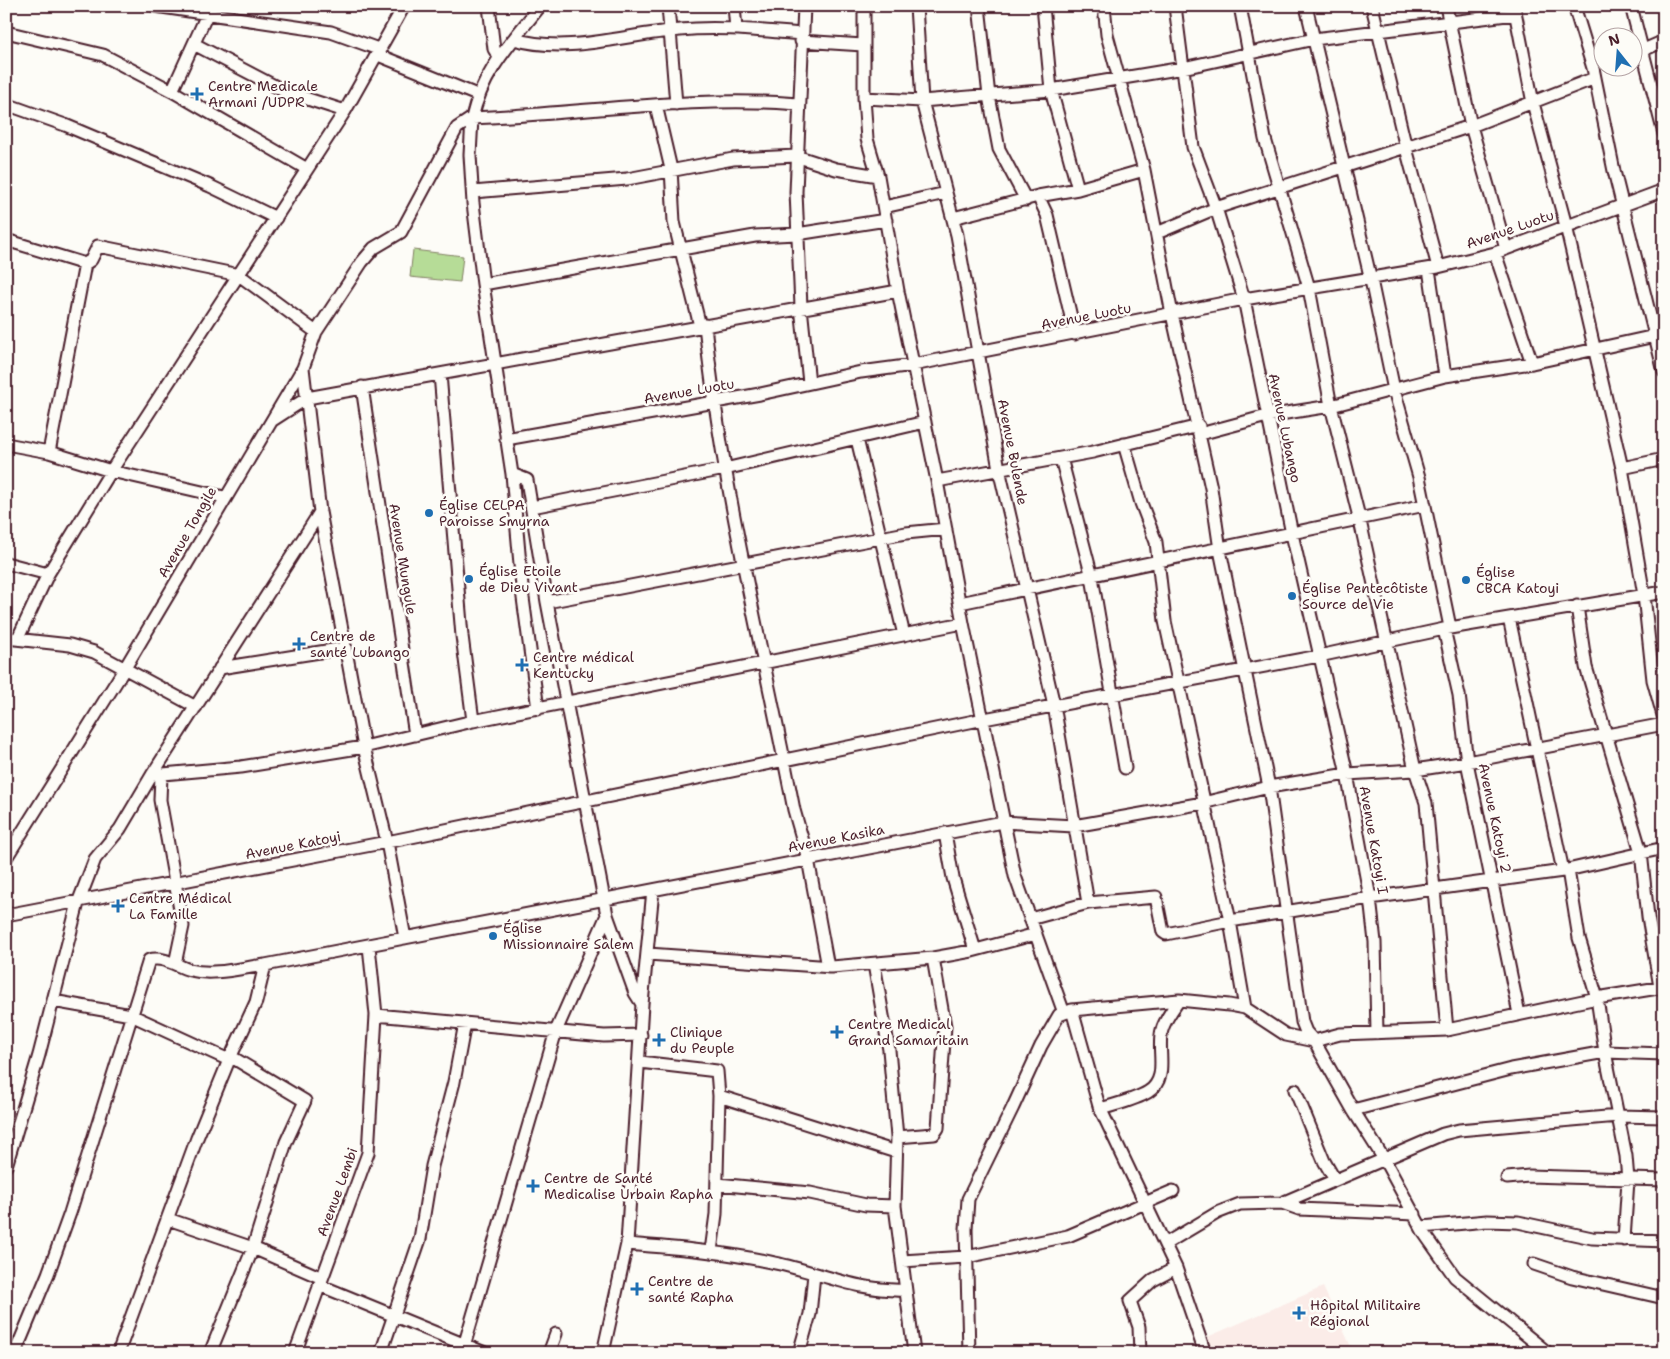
<svg xmlns="http://www.w3.org/2000/svg" width="1670" height="1359" font-family="'Shantell Sans',sans-serif">
<style>
.built{fill:#fbece8}
.green{fill:#b6dc97;stroke:#807e61}
.lines{fill:none;stroke-linecap:round;stroke-linejoin:round}
.minor-casing{stroke:#4a1f2b;stroke-width:15}
.minor{stroke:#fdfcf7;stroke-width:11}
.poi-dot{fill:#1f6fb2;stroke:#fdfcf7;stroke-width:2}
.labels{text-anchor:middle;dominant-baseline:central;stroke-width:5;stroke-linejoin:round;paint-order:stroke}
.poi-label{font-size:14px;fill:#4a1f2b;stroke:#fdfcf7;text-anchor:start}
.street-label{font-size:14px;fill:#4a1f2b;stroke:#fdfcf7}
</style>
<rect width="100%" height="100%" fill="#fdfcf7"/>
<filter id="ink" filterUnits="userSpaceOnUse"><feTurbulence type="fractalNoise" baseFrequency=".02" numOctaves="2"/><feDisplacementMap in="SourceGraphic" scale="10" xChannelSelector="R" yChannelSelector="G"/><feConvolveMatrix kernelMatrix="1 2 1 2 8 2 1 2 1" color-interpolation-filters="sRGB"/></filter>
<g filter="url(#ink)">
<path class="built" d="M1323,1287L1354,1353H1211L1205,1338Z"/>
<path class="green" d="M413,250L463,256L460,282L410,277Z"/>
<g class="lines">
<g class="minor-casing">
<path id="minor" d="M155,6L331,32L381,50
M489,6L494,49L499,57
M668,6L676,104
M734,6L736,29
M804,6L796,192L801,307L809,383
M864,6V98L867,139L878,176L898,291L937,481L963,623L1015,876L1064,1013
M916,6L922,101L957,235L999,469L1054,705L1088,903
M979,6L989,96L999,149L1026,200
M1043,6L1051,90L1078,189
M1104,6L1107,35L1144,170L1172,314L1211,488L1220,550L1269,787L1302,1022L1306,1032L1314,1041L1353,1110L1384,1159L1424,1233L1455,1277L1548,1353
M1175,6L1193,147L1216,208L1244,299L1292,534L1347,774L1370,898L1375,942L1377,1033
M1240,6L1265,139L1309,288L1331,406L1360,521L1415,770L1426,803L1447,1030
M1306,6L1371,280L1394,390L1419,477L1450,627
M1372,6L1406,148L1438,267
M1446,6L1471,126L1506,249
M1514,6L1533,103L1566,226L1622,468L1644,595L1653,680L1664,719
M1574,6L1593,68L1614,171L1664,372
M1631,6L1664,134
M6,32L103,55L172,91L307,169
M514,39C569,55 625,34 680,30C721,26 762,31 802,34
M801,41L863,45
M194,44L286,92L345,111
M378,55L477,95
M1632,55L1664,41
M172,91L210,8
M864,98L922,101L1051,90L1183,68L1314,39L1515,14
M6,104L65,125L210,186L276,218
M656,105L671,169L674,222L700,326
M473,192L627,179L733,159L796,156L836,169L878,176
M1038,196L1047,215L1075,334
M884,207L946,193
M953,218L1038,196L1078,189L1144,170
M1157,233L1216,208L1471,126L1595,78
M6,240L85,264L91,260L98,246L239,275L316,332
M1495,253L1532,363
M1429,269L1445,376
M483,284L755,236L797,234L886,220
M705,325C722,489 763,649 794,810L808,859L828,967
M303,368L320,512L364,747L387,842L405,938
M440,374L462,636L473,721
M362,387L415,735
M273,420L307,398L898,291
M1200,434L1267,416L1331,406L1445,376L1532,363L1664,334
M506,439L760,394L861,372L913,365L1244,299L1438,267L1495,253L1664,190
M857,439L904,635
M6,444L49,452L111,471L224,497
M1124,444L1141,503L1156,542L1165,621L1230,921L1245,1008
M49,452L85,264
M1061,458L1092,577L1125,768
M1622,468L1664,459
M512,474L527,480L547,602L607,915L635,993L642,1004
M937,481L1093,452L1199,426
M532,507L725,469L925,422
M6,563L48,574
M547,602L906,533L946,529
M960,603L1425,505
M1577,606L1586,667L1641,852L1648,917L1660,987
M1509,618L1563,871
M1444,629L1459,695L1467,762L1519,1014
M6,638L70,645L94,652L196,707
M18,638L48,574L111,471L345,111L404,6
M220,668L345,648
M538,709L523,598L512,474L483,284L473,203L470,155L472,118C580,114 690,95 798,104
M152,775L241,767L364,747L473,721L963,623
M161,776L160,800L183,926L175,964
M945,833L953,878L975,950
M6,858L125,668L303,368L316,332L362,262L374,248L401,232L457,128L472,118C483,71 511,43 540,6
M1568,870L1579,938L1597,998L1605,1052L1626,1156L1628,1180L1624,1240
M6,915L387,842L984,719L1319,656L1444,629L1664,592
M1030,919L1088,903L1156,897L1163,932L1166,934L1230,921L1370,898L1563,871L1664,848
M648,954L832,967L933,958L972,951L1036,934
M874,964L889,1050L897,1137L895,1206L914,1353
M53,1001L131,1015L229,1060
M1072,1010L1099,1106L1176,1268L1205,1353
M376,1015L604,1036L641,1035
M640,1062L717,1071L719,1096L716,1214L711,1251
M1295,1090L1324,1161L1335,1180
M719,1096L896,1152
M1101,1109C1116,1104 1135,1100 1148,1092C1170,1078 1156,1050 1162,1030C1165,1019 1173,1009 1179,1000
M1353,1110L1511,1069L1605,1052L1664,1054
M897,1137L934,1134L938,1128L945,1026L933,958
M6,1166L39,1055L78,903L95,859L120,829L152,775L320,512
M1507,1178L1529,1176L1664,1180
M717,1184L810,1193L866,1205L895,1206
M1282,1203L1299,1209L1415,1214
M168,1219L253,1248L322,1278
M1422,1227L1487,1221L1518,1222L1592,1238L1664,1241
M627,1244C677,1248 726,1252 775,1263C819,1272 859,1292 905,1290
M1165,1244L1217,1213L1240,1204L1282,1203L1443,1134L1459,1130L1618,1116L1664,1117
M902,1261L966,1257L1068,1236L1173,1191
M1534,1264L1572,1277L1664,1298
M319,1285L485,1353
M15,1353L48,1274L70,1213L149,960C164,956 176,966 190,970C213,976 241,968 265,965L1003,822L1074,826L1203,803L1269,787L1347,774L1415,770L1467,762L1664,724
M118,1353L197,1138L229,1060L256,1002L265,965
M210,1353L253,1248L286,1142L305,1101L230,1056
M295,1353L368,1153L376,1015L369,946
M381,1353L420,1239L432,1166L454,1082L465,1023
M462,1353L556,1031L607,915
M549,1353L556,1334
M603,1353L627,1244L642,1004L653,890
M799,1353L810,1314L814,1274
M969,1353L966,1229L968,1199L1013,1107L1041,1046L1059,1015L1072,1010L1179,1000L1229,1005L1245,1008L1286,1035L1314,1041L1340,1034L1447,1030L1597,998L1664,987
M1140,1353L1139,1327L1130,1301L1153,1280L1176,1268"/>
</g>
<use href="#minor" class="minor"/>
</g>
</g>
<g class="poi-dot">
<path d="M194.5 86.5h5v5h5v5h-5v5h-5v-5h-5v-5h5z"/>
<circle cx="429" cy="513" r="5"/>
<circle cx="469" cy="579" r="5"/>
<circle cx="1466" cy="580" r="5"/>
<circle cx="1292" cy="596" r="5"/>
<path d="M296.5 636.5h5v5h5v5h-5v5h-5v-5h-5v-5h5z"/>
<path d="M519.5 657.5h5v5h5v5h-5v5h-5v-5h-5v-5h5z"/>
<path d="M115.5 898.5h5v5h5v5h-5v5h-5v-5h-5v-5h5z"/>
<circle cx="493" cy="936" r="5"/>
<path d="M834.5 1024.5h5v5h5v5h-5v5h-5v-5h-5v-5h5z"/>
<path d="M656.5 1032.5h5v5h5v5h-5v5h-5v-5h-5v-5h5z"/>
<path d="M530.5 1178.5h5v5h5v5h-5v5h-5v-5h-5v-5h5z"/>
<path d="M634.5 1281.5h5v5h5v5h-5v5h-5v-5h-5v-5h5z"/>
<path d="M1296.5 1305.5h5v5h5v5h-5v5h-5v-5h-5v-5h5z"/>
</g>
<g class="labels">
<g class="poi-label">
<text x="208" y="86">Centre Medicale<tspan x="208" dy="16">Armani /UDPR</tspan></text>
<text x="439" y="505">Église CELPA<tspan x="439" dy="16">Paroisse Smyrna</tspan></text>
<text x="479" y="571">Église Etoile<tspan x="479" dy="16">de Dieu Vivant</tspan></text>
<text x="1476" y="572">Église<tspan x="1476" dy="16">CBCA Katoyi</tspan></text>
<text x="1302" y="588">Église Pentecôtiste<tspan x="1302" dy="16">Source de Vie</tspan></text>
<text x="310" y="636">Centre de<tspan x="310" dy="16">santé Lubango</tspan></text>
<text x="533" y="657">Centre médical<tspan x="533" dy="16">Kentucky</tspan></text>
<text x="129" y="898">Centre Médical<tspan x="129" dy="16">La Famille</tspan></text>
<text x="503" y="928">Église<tspan x="503" dy="16">Missionnaire Salem</tspan></text>
<text x="848" y="1024">Centre Medical<tspan x="848" dy="16">Grand Samaritain</tspan></text>
<text x="670" y="1032">Clinique<tspan x="670" dy="16">du Peuple</tspan></text>
<text x="544" y="1178">Centre de Santé<tspan x="544" dy="16">Medicalise Urbain Rapha</tspan></text>
<text x="648" y="1281">Centre de<tspan x="648" dy="16">santé Rapha</tspan></text>
<text x="1310" y="1305">Hôpital Militaire<tspan x="1310" dy="16">Régional</tspan></text>
</g>
<g class="street-label">
<text transform="translate(1510 229) rotate(-19)">Avenue Luotu</text>
<text transform="translate(1086 316) rotate(-11)">Avenue Luotu</text>
<text transform="translate(689 391) rotate(-10)">Avenue Luotu</text>
<text transform="translate(1285 428) rotate(78)">Avenue Lubango</text>
<text transform="translate(1013 452) rotate(79)">Avenue Bulende</text>
<text transform="translate(187 532) rotate(-60)">Avenue Tongile</text>
<text transform="translate(403 559) rotate(81)">Avenue Mungule</text>
<text transform="translate(1495 818) rotate(78)">Avenue Katoyi 2</text>
<text transform="translate(836 838) rotate(-11)">Avenue Kasika</text>
<text transform="translate(1374 840) rotate(80)">Avenue Katoyi I</text>
<text transform="translate(293 845) rotate(-11)">Avenue Katoyi</text>
<text transform="translate(337 1192) rotate(-70)">Avenue Lembi</text>
</g>
</g>
<rect width="1670" height="1359" fill="none" stroke="#fdfcf7" stroke-width="25"/>
<rect x="12" y="12" width="1645" height="1334" fill="none" stroke="#4a1f2b" stroke-width="2" filter="url(#ink)"/>
<g transform="translate(1618 52) rotate(343)"><circle r="24" fill="#fdfcf7" stroke="#b5a4a5"/>
<path d="M0-4L9 19L0 12L-9 19Z" fill="#1f6fb2"/>
<text y="-8" font-size="14" font-weight="bold" text-anchor="middle" fill="#4a1f2b">N</text>
</g>
</svg>
